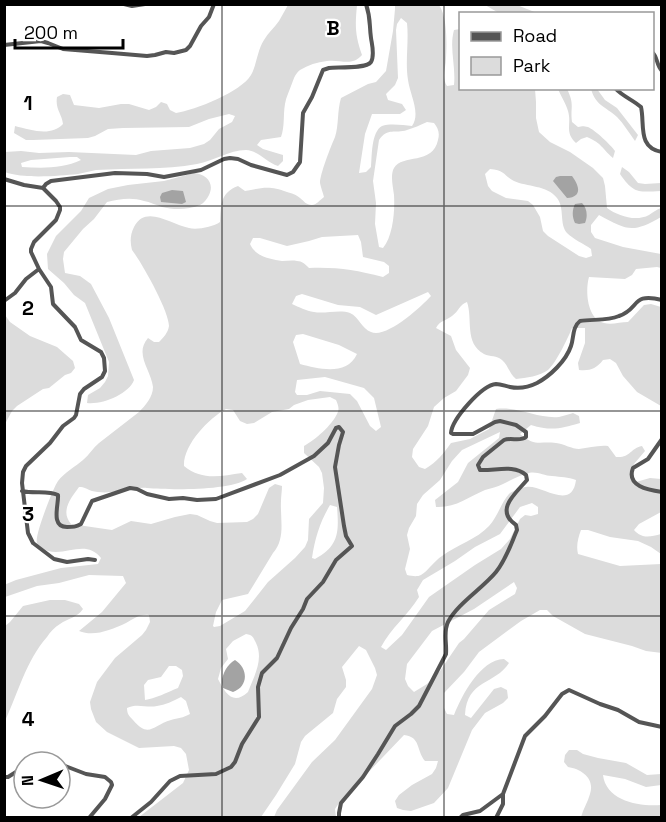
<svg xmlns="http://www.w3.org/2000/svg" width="666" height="822" font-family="'Space Grotesk',sans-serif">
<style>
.green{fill:#dcdcdc;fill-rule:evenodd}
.water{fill:#a3a3a3}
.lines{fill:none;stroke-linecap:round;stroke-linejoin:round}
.minor{stroke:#555;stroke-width:4}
.grid{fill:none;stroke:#000;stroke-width:1.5;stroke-opacity:0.55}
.grid-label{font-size:20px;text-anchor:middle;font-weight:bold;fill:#000;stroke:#fff;stroke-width:4.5;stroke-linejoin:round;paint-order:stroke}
</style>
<rect width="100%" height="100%" fill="#fff"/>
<path class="green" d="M288,5H357C355,26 355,35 362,55C352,67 340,59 327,61C317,62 308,65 300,70C294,75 294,79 291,86C289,92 286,97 285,104C283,115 285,126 281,137L261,140L257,145L263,149L283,155V161L278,166C266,162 259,151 246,150C229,150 214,161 197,164C164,170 130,168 96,170C90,171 84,173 78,174C58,176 23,179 5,172V152L21,151L39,153L69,152L136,155L151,151L190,148L204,144L210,140L219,129L232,122L235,116L229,114L209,119L189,127L123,128L108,129L95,136L88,138L33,140H26L14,133L15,126C31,130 51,137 63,124C62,114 55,109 57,97L63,94L70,95L74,105L99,108L121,104H129L149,110L156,107L161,102L167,104L170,110L176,113C195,110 241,92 251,75C257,64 257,51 264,40C268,33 274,28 279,21C282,16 285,10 288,5ZM70,157H77L81,160C63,169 41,168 22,167L21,163L31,160Z
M395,5H439C447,16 447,43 446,58C446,68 441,77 447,86L454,85C456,66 449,48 454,30L460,29V88L535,89L536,102V118L539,132L550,142L570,152L593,168L603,178L605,186L607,208C618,216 636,222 649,215C653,212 656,210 661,208V217C632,234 627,230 599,215L591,225V232L595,238L623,247L661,254V268L657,267L636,269L632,275L625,279L589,277C585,291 587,319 604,323C611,325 621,322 628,322L644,305L651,304L661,307V406L637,392L623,376L616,363L610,359L603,360C596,369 590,371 579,370L578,363L585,343V328H572C568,338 556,363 548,370C540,376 526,378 516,379C509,373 508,365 502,360C497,355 490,357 484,354C464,343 473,319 467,302C459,305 459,311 452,316C446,321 440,320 436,328L451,336L456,350L470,368L468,375L456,391L444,398L434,407L428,426L413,449L412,457L419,467L425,469C437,462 443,454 451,443L470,439L489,429L496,409C518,406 538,419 559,417C564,416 569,414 573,413L579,416L580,423C560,429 551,431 531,425L520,434C535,447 539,441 556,443C564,444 572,449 579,449C589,448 598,445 608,446L616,457C631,458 629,449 642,446L645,451L634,464L631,472L636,482L650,478L661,479V512L639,524L634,530C642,539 650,537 661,534V554L651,547L638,541L610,537L588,530H581C578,538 576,546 578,554L620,566L661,564L662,653L646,651L632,646L585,634L553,616L547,610H540L521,621L479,652L464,672L444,693V708L447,714L454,715C462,695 480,660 504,659L509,663C495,685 467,679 465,715L471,718L494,689L501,687L507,690L508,698L503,703L485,713L472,730L448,788L434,803L411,811L403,810L397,808L395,801L399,795L412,785L432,774L436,768L438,761H425C416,750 421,737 404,735L339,803L335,809L336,817H274L277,810L312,762L335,740L372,689L377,675L375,668L366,650L359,646L342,667L346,680V687L337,699L333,713L305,736L301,742L295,764L276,795L261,817H139L183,783L189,770L186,754L181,748L174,746L139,748L107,732L96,722L91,709L90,702L97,682L115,658L142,635L146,630L150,622L149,615C139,614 134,619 126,623C111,630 94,637 79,631L102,612L126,583L123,576L89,575L59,583L37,586L5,597L4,585L16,580L61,568L98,564L101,558C86,539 67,556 48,551C45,550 39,546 37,543C34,537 53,488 58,481C65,472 75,467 83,460C89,455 93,448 99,443L139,412C145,406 153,397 153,387C151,370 134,354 148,338L154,342H159C163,338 168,333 169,326C169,311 142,263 132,250C130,242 130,235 134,227C146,204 171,225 189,228C197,230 213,227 220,222C221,205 220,193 238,186L245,191C262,188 269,185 287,192C291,193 297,195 300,198C304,201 306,205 312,205C316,205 320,200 324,197C323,193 321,188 320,183C320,174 331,146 335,137C339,125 337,111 341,98L368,84L376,82L386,71L393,31L395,9ZM401,18L407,23C409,42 405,62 408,80C410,95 421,113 412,126C403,125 390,123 382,126C371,132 372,157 371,167L366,172L359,173L365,134L372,114H400L406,110L402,104L388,100L386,94L395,85L398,78L396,30L397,24ZM427,122L434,123C438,128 440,133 438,140C433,165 402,154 394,168C390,175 393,187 394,195C395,211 393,236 383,248L379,247L375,224L376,203L373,181L379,140C388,127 395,134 407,130C414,128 420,125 427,122ZM490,169C505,170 504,176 514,181C527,187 547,185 557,198C565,208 559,224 567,233C573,239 584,244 591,249L592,256L586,258L579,256L548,236L543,231L540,217L533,205L528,201L506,198L492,191L488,186L485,174ZM358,235L361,242L363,257L384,262L389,266V273L383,277C355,270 338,267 309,268C305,264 302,261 297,261C292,260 287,261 282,261C269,259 255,256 250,244L253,238H260L287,246L309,241L322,237ZM428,292L431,296C421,307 386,339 371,332C362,329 359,317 350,313C340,309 325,314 314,312C306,311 299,307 292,304L296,296L302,294L338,305L360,307L376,315ZM303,334L339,345L357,354C347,376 319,369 300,364L293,342L296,335ZM325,377L364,388L374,398L381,427L376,431L370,426L357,401L350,394L320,391L307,395H297L295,392L297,380ZM330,397L336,400C338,405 340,409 337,414C332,425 315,440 304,446V453L319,467L322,473L324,488L323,503L309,519L308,540L305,547L295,558L268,582L245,611L220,626L214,627L213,626L216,612L222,600L248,594L273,553C286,538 280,519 281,501C281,496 282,491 282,486L275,484L269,488L258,514L253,519L247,522L217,523L210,521L197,515L190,514L175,517L151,524L131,521L112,530L71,524C60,511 71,498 79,487C85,487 86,489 92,491C96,492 105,493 110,492C122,492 135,487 147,488C169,490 229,491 247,479L242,473C221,476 202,481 184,466C183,445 209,418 226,409L233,410L240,421L247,424L254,423L272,412L289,409L294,405L308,400ZM500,432L499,438L468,463L458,482L435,500L436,507C456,508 468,497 485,490C491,488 497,487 503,484C512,480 519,475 529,473C537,471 544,476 552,476C561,477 568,477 576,480C572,512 541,484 526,487C522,487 512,491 509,494C502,501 497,518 489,526C477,539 457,545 442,556C434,561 429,570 421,575C417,577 412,576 407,575L405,569L410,549L407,535L409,528L416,516L417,504L423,495L440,480L452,461L462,450ZM532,503L538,507V514L531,516L525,515L520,519L510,539L501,549L475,565L429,597L402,635L386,650L381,647C391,628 408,615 419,597L417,590L423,580L455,561L475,547L500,534L520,507ZM330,505L337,507C339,532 339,546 315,559L312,558C315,538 320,522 330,505ZM514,582L517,588L515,594L489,610L464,639L459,643L440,671L427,684L414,692L408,686L405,679L407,664L432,631L474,609ZM246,634C253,635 253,637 256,643C264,660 254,676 248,692C233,706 225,693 218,679L221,668L228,659L226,649L233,641ZM169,666H176L182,670L183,676L178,688C168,692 154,699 145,700L144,685L148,680L161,677ZM181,697L186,701L190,714C183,718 178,718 171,720C153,725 149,739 133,720C129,716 127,714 127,708C137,703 146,708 157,706C165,705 173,701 181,697Z
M485,5H517L537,13H499Z
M558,89H567C575,105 570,107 572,122L578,127C583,126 583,126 588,127C595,130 611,145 615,151L613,158C601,148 603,144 587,137L581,139L576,143C564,132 572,124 568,111C566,104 561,96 558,89Z
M591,89H597L605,100L617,108L638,135L635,141C629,133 624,124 617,117C605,106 596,106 591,89Z
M622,167L629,172L638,183L645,184L661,183V191C638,192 634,194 620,174Z
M194,173C206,174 215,183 209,195C207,199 204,203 200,205C189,210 173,210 162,207C156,205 150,202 144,201C132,197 119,199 107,202L94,219L83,229L64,252L63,259L65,273L80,276L91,284L109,318L134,380C129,394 102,405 87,403L88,395L100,388L105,382L108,376L109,362L85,303L74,295L64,283L48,269L47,254L56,236L81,211L89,198L108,189L128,185L164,181Z
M5,315L10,322L30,336L57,347L73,361L75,368L71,373L65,375L49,388L43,389L17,406L12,411L5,424Z
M50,600H65L79,604L83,609C77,618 68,618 60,624C55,627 50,632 47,637C26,661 18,693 5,721L6,683L4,681L5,626L10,622L23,606Z
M569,750H577L583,754L598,758L626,763L647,775L661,774V785L646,787L625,779L603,775C606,801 640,807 661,805V817H581C583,809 588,802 590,794C595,779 582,769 568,767L564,762L565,755Z"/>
<path class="water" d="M560,176H572C579,185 583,197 567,198L553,181L556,177Z
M172,190L183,191L186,202L182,204L161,202L160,197L162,193Z
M582,203C587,208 588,216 585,223L579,224L575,223C572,217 572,210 575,204Z
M235,660C249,669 248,687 233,692L223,688C220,677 226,665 235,660Z"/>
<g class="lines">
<path class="minor" d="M124,4L132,6L145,4
M4,45L41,41L48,43L63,49L112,53L147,56L155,55L166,52L174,53L186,50L190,46L201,26L209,17L214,4
M652,52C658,57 656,65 662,71
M615,88C622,96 633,100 641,107C645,124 637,148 662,152
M4,179L24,185L43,188L56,201L60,207V210L56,220L34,242L31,249V252L39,269L51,287L53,304L75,327L81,340L101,352L104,358L105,371L102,377L84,389L80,394L76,415L74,418L63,426L50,443L26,466L23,472L22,483L28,533L33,543L54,559L67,562L88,559L95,560
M43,188L46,184L51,181L115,173L147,174L164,177L201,170L224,159L230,158L238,159L251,165L287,175L293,172L300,162L303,113L312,97L323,70L329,68C337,67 366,69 371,62C375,55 372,45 371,38C369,24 371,19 366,4
M4,301L15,293L26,279L39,269
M662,439L648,459L633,468C626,486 648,490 662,492
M22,491C34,494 48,490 58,495C59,504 50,527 67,527C73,527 76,527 81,524L92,501L130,488L137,489L147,494L169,499L183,498L197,500L216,499L280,475L314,456L328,443L336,428L339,427L343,432L339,445L335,467L344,526L346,536L352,546L336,560L323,582L307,599L303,609L291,628L277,658L262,673L258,687L259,717L242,744L235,762L231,767L216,774L180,776L170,781L151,802L131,818
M49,762H56
M60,764L86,774L105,777L111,782L112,785L105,799L89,818
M4,777H8L24,767
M339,818V813L341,803L363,777L378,754L395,726L411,714L419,706L446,654C447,643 443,632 448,622C457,604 483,588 496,572C506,560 511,544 517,530L516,525C494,510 516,493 527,480L526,475C514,464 495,471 480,470L478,465L483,457L504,440C511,437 520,442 526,437V432L516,425L500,421L495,422L473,434H453L451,433C452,419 482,385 496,384C501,384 505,386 510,387C519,389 529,387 537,383C550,376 566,361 571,346C574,338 572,327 580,321C593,319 607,321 619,316C640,309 631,292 662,300
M460,818L463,815L480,811L503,794
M496,818L503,804V794L525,736L545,716L562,694L569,690L600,704L618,710L639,722L662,727"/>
</g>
<path class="grid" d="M222,4V818M444,4V818M4,206H662M4,411H662M4,616H662"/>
<g class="grid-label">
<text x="333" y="35">B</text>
<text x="28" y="110">1</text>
<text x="28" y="315">2</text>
<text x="28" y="521">3</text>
<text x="28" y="726">4</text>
</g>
<rect width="666" height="822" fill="none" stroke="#000000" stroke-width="12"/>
<rect x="459" y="12" width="195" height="78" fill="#ffffff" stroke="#999999" stroke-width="1.5"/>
<rect x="471" y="32" width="30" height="9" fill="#555555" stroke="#999999" stroke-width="1.5"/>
<text x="513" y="42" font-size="18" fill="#000000">Road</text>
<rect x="471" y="57" width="30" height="18" fill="#dcdcdc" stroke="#999999" stroke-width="1.5"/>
<text x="513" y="72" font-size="18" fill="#000000">Park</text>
<g transform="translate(42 780) rotate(268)"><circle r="28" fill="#ffffff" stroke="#999999" stroke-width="1.5"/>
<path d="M0-4.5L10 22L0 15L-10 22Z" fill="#000000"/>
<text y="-9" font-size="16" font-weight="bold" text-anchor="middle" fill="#000000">N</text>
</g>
<path d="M15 39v9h108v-9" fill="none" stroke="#000000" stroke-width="3"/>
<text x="24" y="39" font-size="18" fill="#000000" stroke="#ffffff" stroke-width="4.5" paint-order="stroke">200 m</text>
</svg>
